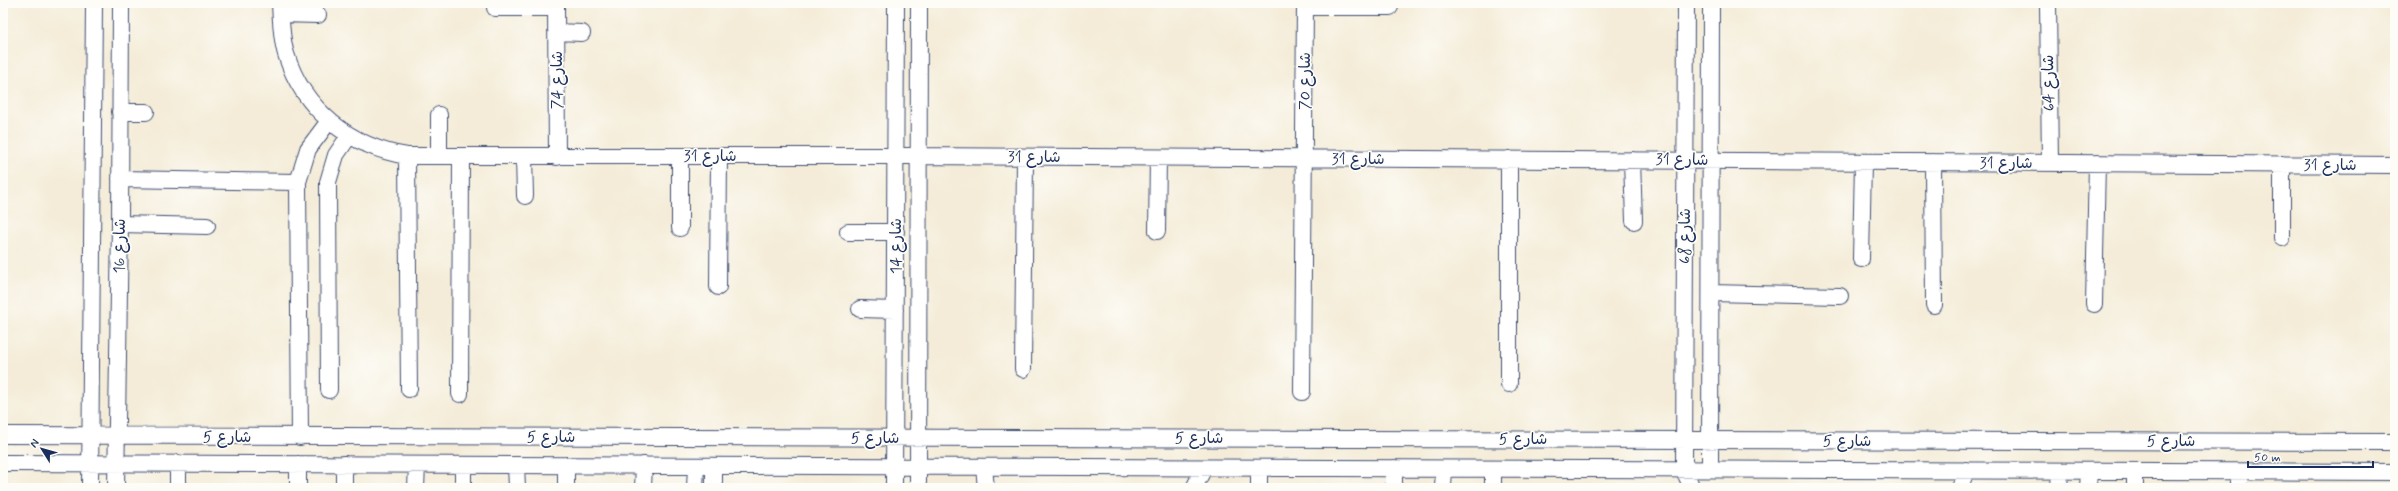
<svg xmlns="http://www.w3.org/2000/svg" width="2398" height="491" font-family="Mynerve,'Playpen Sans Arabic',sans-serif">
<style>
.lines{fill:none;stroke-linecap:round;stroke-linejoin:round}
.minor-casing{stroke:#3c4b70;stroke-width:18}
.minor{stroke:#fff;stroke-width:16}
.labels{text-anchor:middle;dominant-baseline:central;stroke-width:3.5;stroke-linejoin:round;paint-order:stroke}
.street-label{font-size:16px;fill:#1b2f5e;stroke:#fdfcf7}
</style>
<rect width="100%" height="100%" fill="#fdfcf7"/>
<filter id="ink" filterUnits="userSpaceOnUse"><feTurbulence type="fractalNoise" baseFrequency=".025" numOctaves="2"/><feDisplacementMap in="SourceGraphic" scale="8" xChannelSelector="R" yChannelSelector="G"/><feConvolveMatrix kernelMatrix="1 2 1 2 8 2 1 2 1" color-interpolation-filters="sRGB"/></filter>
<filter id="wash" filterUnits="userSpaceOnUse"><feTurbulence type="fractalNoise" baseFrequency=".012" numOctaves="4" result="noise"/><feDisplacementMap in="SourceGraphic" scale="16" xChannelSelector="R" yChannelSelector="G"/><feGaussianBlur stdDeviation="0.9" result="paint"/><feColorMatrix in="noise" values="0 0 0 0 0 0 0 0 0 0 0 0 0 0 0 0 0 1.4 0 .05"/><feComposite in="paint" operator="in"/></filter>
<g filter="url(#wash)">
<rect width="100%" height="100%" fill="#f4ecd8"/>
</g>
<g filter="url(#ink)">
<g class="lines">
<g class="minor-casing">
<path id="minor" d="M280,3C281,20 281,38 286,54C303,110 351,147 407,156H919L2395,165
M556,3L557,157
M1686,3L1684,470L1692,488
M2048,3L2050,163
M1305,7H1390
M495,8H556
M281,14L318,15
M557,32L582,33
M120,112H146
M407,156L409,389
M439,156V115
M524,156L525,196
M680,156V228
M1509,159V384
M1632,160L1634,221
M1933,162L1934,305
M2282,164V238
M120,179L298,182
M120,224L207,226
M1157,231L1158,158
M848,232H896
M1861,259L1863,162
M718,287L719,156
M1711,293L1840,296
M2094,304L2097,163
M860,309L895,310
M1023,369L1025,157
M329,390L328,182L336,155L349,136
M1302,392L1305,3
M460,394L461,156
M3,435L2395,442
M300,437L298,182L308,149L329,121
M3,463L2395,472
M178,463V486L181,488
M344,464V488
M463,465V488
M516,465L517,488
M984,467L986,488
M1259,468V488
M1710,469L1711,3
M90,488L94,3
M116,488L120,224L121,3
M298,488V464
M416,488L417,465
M566,488V465
M643,488L644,465
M695,488L696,466
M714,488V466
M894,488L896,3
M918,488L919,3
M1194,488L1204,468
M1394,488V468
M1443,488L1444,469
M1493,488V469
M1960,488L1966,470
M2059,488L2060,471
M2088,488L2089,471
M2135,488V471
M2239,488V472"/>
</g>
<use href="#minor" class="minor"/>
</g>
</g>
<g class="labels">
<g class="street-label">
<text transform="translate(557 80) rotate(-90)">شارع 74</text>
<text transform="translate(1305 81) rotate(-90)">شارع 70</text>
<text transform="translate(2049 83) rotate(-91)">شارع 64</text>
<text x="710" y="156">شارع 31</text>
<text x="1034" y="157">شارع 31</text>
<text x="1358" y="159">شارع 31</text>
<text transform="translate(1682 160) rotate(1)">شارع 31</text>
<text x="2006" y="163">شارع 31</text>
<text x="2330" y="165">شارع 31</text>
<text transform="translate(1685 236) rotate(-90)">شارع 68</text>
<text transform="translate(120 246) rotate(-89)">شارع 16</text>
<text transform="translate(896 246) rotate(-90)">شارع 14</text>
<text x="227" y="437">شارع 5</text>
<text x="551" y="437">شارع 5</text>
<text x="875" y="438">شارع 5</text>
<text x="1199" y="438">شارع 5</text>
<text x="1523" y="439">شارع 5</text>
<text x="1847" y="441">شارع 5</text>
<text x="2171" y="441">شارع 5</text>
</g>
</g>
<rect width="2398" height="491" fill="none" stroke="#fdfcf7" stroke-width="16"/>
<g transform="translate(42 449) rotate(307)" stroke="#fdfcf7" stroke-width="3" paint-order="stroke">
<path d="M0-3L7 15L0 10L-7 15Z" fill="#1b2f5e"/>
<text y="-6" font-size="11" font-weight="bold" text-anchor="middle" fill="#1b2f5e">N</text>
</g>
<path d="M2248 461v6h125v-6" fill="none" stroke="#1b2f5e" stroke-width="2"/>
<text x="2254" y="461" font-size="12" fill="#1b2f5e" stroke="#fdfcf7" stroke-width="3" paint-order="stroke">50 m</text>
</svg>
